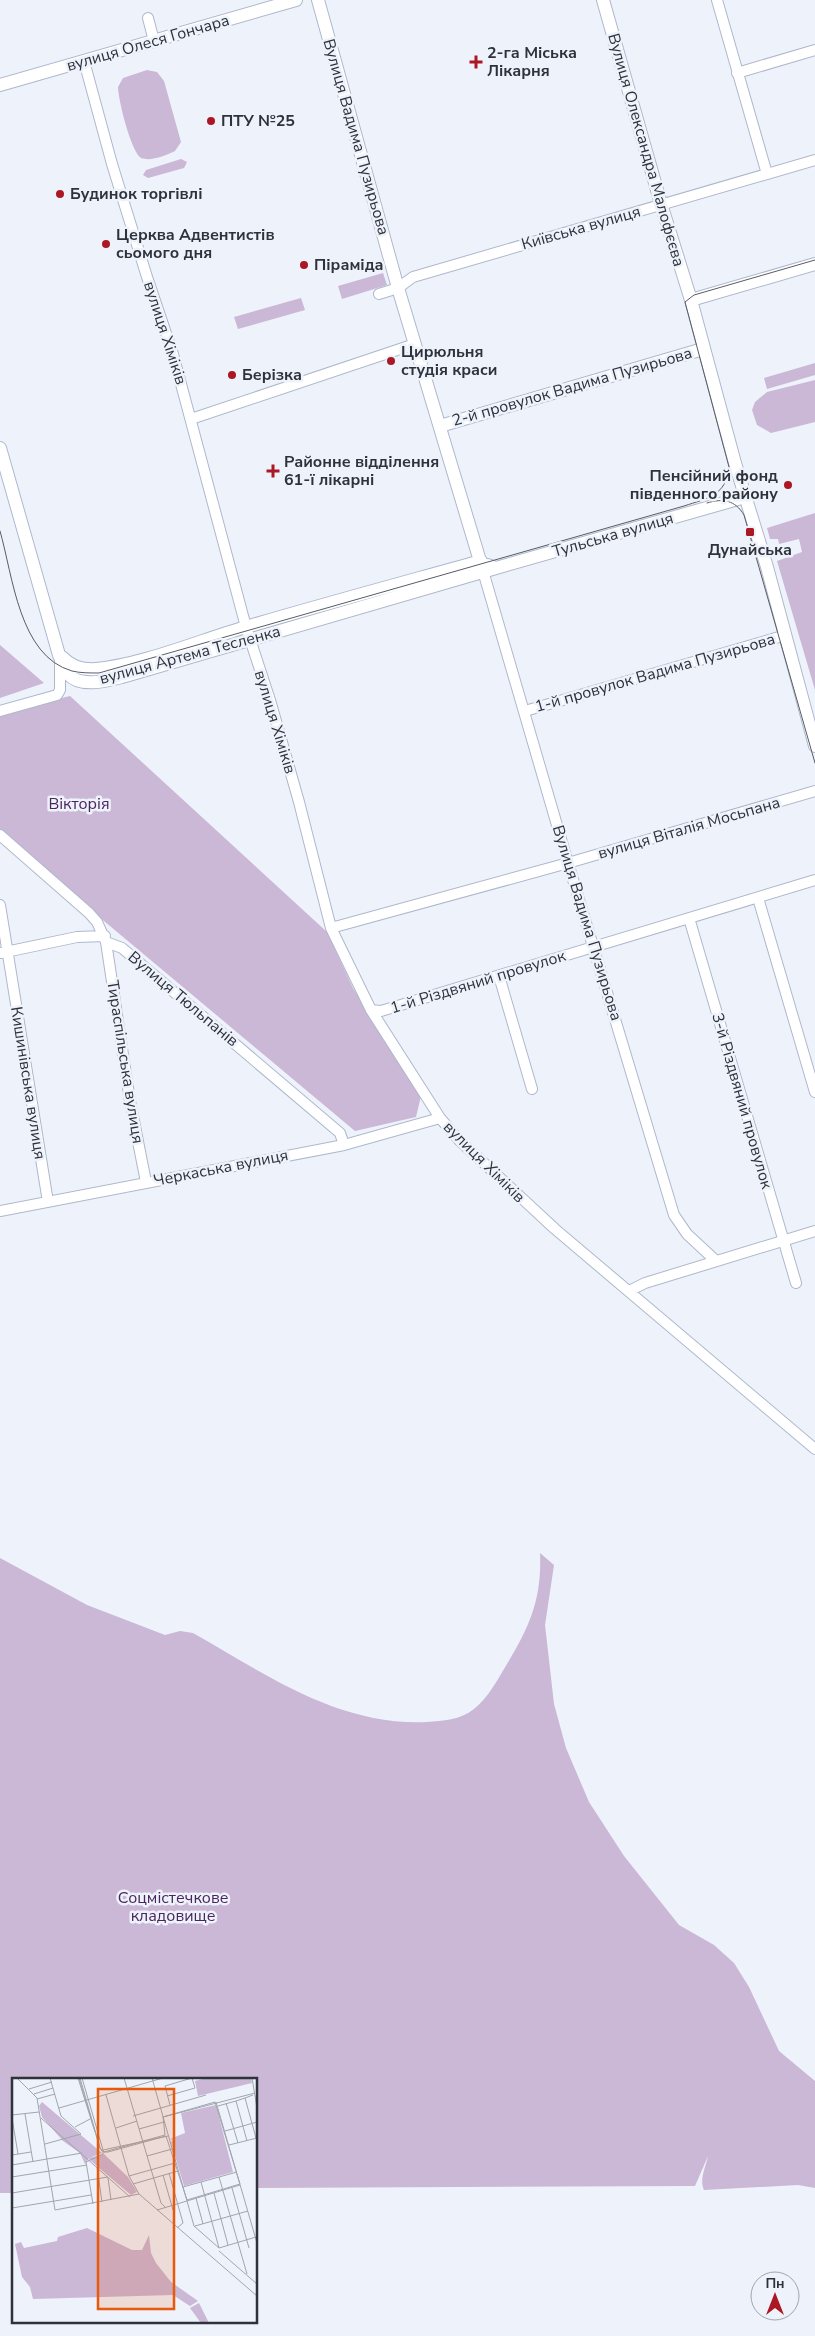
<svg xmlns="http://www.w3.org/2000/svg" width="815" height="2336" font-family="'Nunito Sans',sans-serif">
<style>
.green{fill:#cbb7d6}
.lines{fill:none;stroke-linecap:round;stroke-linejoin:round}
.minor-casing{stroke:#aeb8cd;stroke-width:12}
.tertiary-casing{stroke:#aeb8cd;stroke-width:14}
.minor{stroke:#fff;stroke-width:10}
.tertiary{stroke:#fff;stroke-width:12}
.tram{stroke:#585c65;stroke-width:1}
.poi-dot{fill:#ab1723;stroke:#eef2fb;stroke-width:2}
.labels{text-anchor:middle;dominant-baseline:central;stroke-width:5;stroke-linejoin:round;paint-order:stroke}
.street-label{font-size:16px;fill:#2e323b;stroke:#eef2fb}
.poi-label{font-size:16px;font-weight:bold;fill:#2e323b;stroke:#eef2fb;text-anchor:start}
.park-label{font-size:16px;fill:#4a255c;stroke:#eef2fb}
.inset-road{fill:none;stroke:#a1a5ae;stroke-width:1}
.view{fill:#e8590c;fill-opacity:0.15;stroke:#e8590c;stroke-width:2.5}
.inset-edge{fill:none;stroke:#2e323b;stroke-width:2.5}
</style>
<rect width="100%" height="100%" fill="#eef2fb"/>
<path class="green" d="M147,70L157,72L164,81L181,142L175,151C167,155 150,162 141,158C131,152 118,99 118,87L123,78Z
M181,159L187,162L184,168L148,178L143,175L146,170Z
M383,273L387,285L342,299L338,286Z
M301,298L305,310L238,329L234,317Z
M815,363V375L767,389L764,378Z
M815,380V422L771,433L757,425L752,410L755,402L767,392Z
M815,513V690L777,561L802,552L799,539L779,544L778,539H770L767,528Z
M0,645L44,683L0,698Z
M70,696L327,932L353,988L421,1096L416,1117L355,1131L0,834V713Z
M540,1553L554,1565L545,1625L554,1704L566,1748L589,1802L624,1856L679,1925L714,1945L734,1963L749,1987L779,2051L815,2081V2188L798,2185L704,2190C699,2179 706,2167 708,2156L695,2186L256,2188V2080H14V2193H0V1558L87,1605L165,1635L180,1631L193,1633C267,1675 338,1726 427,1722C443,1721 460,1720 474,1709C488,1698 498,1679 507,1664C530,1626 542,1598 540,1553Z"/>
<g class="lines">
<g class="minor-casing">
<path id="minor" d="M717,0L767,174
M148,18L154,41
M84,61L112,164L147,277L173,354L246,627L270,700L299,802L331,928L371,1010L440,1118L459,1140L555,1229L815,1449
M737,73L815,50
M379,294L398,288L413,277L815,160
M191,419L415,344
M483,571L568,863L674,1215L687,1234L716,1261
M0,711L57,695L60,690V661
M525,711L786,635
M0,835L89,913L97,922L106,942L122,948L340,1133L344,1145
M758,898L815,1092
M0,905L48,1202
M689,918L796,1283
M331,928L568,863L815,791
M106,942L130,1101L146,1182
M1,953L77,937L105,936
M499,976L532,1089
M371,1010L381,1011L815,880
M0,1211L344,1145L440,1118
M629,1291L645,1283L815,1231"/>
</g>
<g class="tertiary-casing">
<path id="tertiary" d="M318,0L398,288L483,571
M603,0L661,204L691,300L735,463L767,567L815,746
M0,85L296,0
M691,300L815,264
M440,426L703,349
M0,448L59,655C62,661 64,669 68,674C80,688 106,681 122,677L496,568
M488,565L496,568L745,497
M62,657C72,667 82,670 96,669C142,665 201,640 246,627C324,604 402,583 481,561"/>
</g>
<use href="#minor" class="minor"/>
<use href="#tertiary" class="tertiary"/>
<path class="tram" d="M707,503C723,498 735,500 744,515L815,763
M0,531C13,576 19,656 72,671C80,673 90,673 99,673L684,506C708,498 726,496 729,467L685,302L694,295L815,260"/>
</g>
<g class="poi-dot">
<path d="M473.5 54.5h5v5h5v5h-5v5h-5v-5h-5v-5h5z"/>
<circle cx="211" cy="121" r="5"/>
<circle cx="60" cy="194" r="5"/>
<circle cx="106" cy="244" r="5"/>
<circle cx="304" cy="265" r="5"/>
<circle cx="391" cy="361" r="5"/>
<circle cx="232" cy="375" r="5"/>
<path d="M270.5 463.5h5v5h5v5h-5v5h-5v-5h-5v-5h5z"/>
<circle cx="788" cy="485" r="5"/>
<rect x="745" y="527" width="10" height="10" rx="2.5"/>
</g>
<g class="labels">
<g class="street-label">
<text transform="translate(148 43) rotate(-16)">вулиця Олеся Гончара</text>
<text transform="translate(356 137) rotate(74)">Вулиця Вадима Пузирьова</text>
<text transform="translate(646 150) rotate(74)">Вулиця Олександра Малофєєва</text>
<text transform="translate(581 228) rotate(-16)">Київська вулиця</text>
<text transform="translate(165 333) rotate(72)">вулиця Хіміків</text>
<text transform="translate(572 387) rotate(-16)">2-й провулок Вадима Пузирьова</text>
<text transform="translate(613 535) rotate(-16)">Тульська вулиця</text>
<text transform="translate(190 655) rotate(-15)">вулиця Артема Тесленка</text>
<text transform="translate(655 673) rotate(-16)">1-й провулок Вадима Пузирьова</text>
<text transform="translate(275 722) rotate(73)">вулиця Хіміків</text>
<text transform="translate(689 828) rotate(-16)">вулиця Віталія Мосьпана</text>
<text transform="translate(587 923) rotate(73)">Вулиця Вадима Пузирьова</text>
<text transform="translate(478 982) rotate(-17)">1-й Різдвяний провулок</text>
<text transform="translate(183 999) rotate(40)">Вулиця Тюльпанів</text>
<text transform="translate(125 1062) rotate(81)">Тираспільська вулиця</text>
<text transform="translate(28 1083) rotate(81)">Кишинівська вулиця</text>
<text transform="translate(742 1101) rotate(74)">3-й Різдвяний провулок</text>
<text transform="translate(484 1162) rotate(45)">вулиця Хіміків</text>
<text transform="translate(221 1168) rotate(-11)">Черкаська вулиця</text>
</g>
<g class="poi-label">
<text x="487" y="53">2-га Міська<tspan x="487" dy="18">Лікарня</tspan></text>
<text x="221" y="121">ПТУ №25</text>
<text x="70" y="194">Будинок торгівлі</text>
<text x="116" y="235">Церква Адвентистів<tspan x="116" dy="18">сьомого дня</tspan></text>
<text x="314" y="265">Піраміда</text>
<text x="401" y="352">Цирюльня<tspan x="401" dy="18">студія краси</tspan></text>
<text x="242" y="375">Берізка</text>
<text x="284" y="462">Районне відділення<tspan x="284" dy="18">61-ї лікарні</tspan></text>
<text x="778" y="476" text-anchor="end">Пенсійний фонд<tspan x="778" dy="18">південного району</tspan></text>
<text x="750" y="550" text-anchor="middle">Дунайська</text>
</g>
<g class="park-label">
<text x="79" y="804">Вікторія</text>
<text x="173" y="1898">Соцмістечкове<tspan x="173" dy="18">кладовище</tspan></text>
</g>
</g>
<g transform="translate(12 2078)">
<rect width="245" height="245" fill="#eef2fb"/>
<path d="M194,0H239L240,5L186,18L183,3ZM30,24L90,75L77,80L92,76L116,99L125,114L119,117L87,90L77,81V80L73,86L68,75L51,63L30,39L27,28ZM204,27L221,94L172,108L159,64L161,62L158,61L173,55L169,35ZM75,150L120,172H130L137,157L139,175L144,185L159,204L186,223L178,228L161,217L21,221L18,209L10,199L3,166L9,164L12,170L45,163L46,159ZM187,225L197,245H189L178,230Z" fill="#cbb7d6"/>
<path class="inset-road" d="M5,0L25,20L43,132L127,116M66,0L83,54M67,0L88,70L90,73L92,74H96L154,58L175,122L228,106L203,24L151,39L153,57L92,74L88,70L68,0M70,0L91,72M112,0L149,125L153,129M140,0L175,123M240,0L245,30M17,11L40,4M22,16L41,10M94,17L117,98L127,116L245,218M241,17L233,20L244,60M155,18L183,10L180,0M233,20L224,23L235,63M25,21L43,16M204,24L245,165M214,25L226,65M158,27L153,8L180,0M206,28L224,23M47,30L151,0M13,36L21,84M0,37L27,34M121,38L194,17M151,39L243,15M0,40L6,76M29,40L118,119M63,49L78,41M104,50L125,43M127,51L152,44M213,53L245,44M33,66L69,56L49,38L38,0M217,67L245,60M91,72L156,58M0,77L19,74M135,78L160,71M0,87L70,75M85,89L90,124M157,95L171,145L165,150M151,97L161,132M117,98L163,85M0,99L75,87M207,99L235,196M96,100L99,122M189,104L207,170M121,106L166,93M171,109L225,94M220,110L237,170M0,115L96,99M202,115L216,167M184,120L191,146M175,123L182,148L207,170M81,126L74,84L91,76V72M0,130L79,117M145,132L228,107M183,148L236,133M207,170L244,159M207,173L245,206"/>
<path class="view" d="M86,11H162V231H86Z"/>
<rect width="245" height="245" class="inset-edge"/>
</g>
<g transform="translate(775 2296)"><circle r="24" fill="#eef2fb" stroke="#a1a5ae"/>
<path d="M0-4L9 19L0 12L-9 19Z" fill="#ab1723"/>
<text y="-8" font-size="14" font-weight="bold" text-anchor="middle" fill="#2e323b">Пн</text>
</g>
</svg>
